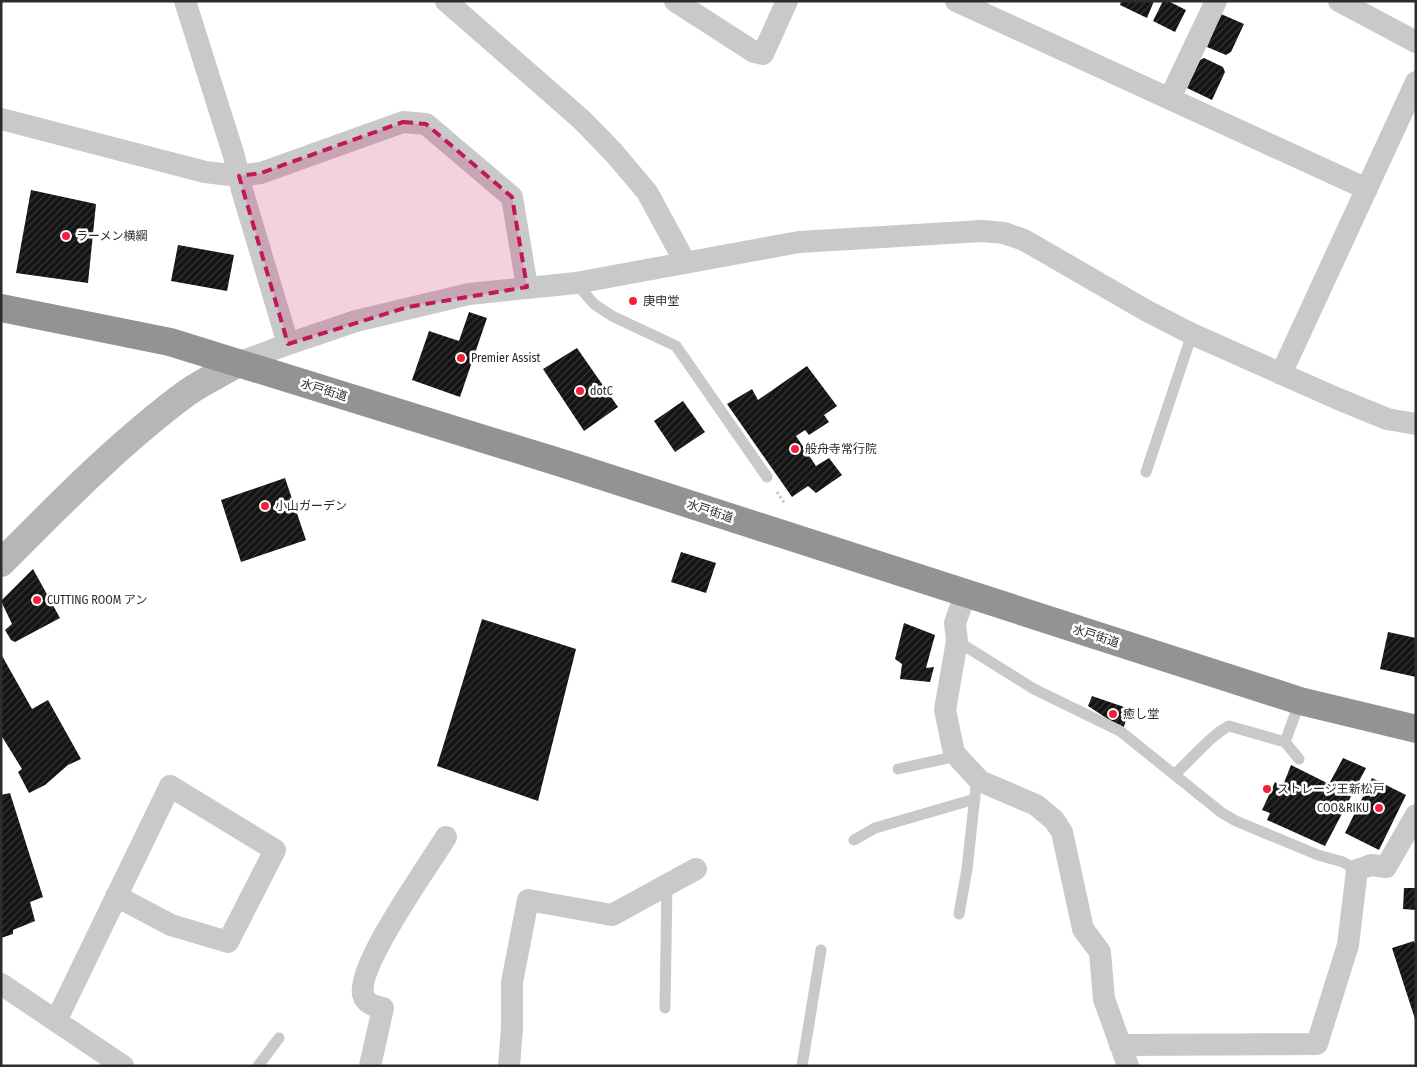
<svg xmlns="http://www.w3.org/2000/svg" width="1417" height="1067" font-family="'Fira Sans Condensed','Noto Sans JP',sans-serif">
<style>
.building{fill:url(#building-hatch)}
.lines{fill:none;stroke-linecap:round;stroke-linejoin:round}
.path{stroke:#c9c9c9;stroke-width:3;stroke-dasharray:2.5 2.5;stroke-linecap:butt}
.lane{stroke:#c9c9c9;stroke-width:11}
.street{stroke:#c9c9c9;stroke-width:22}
.secondary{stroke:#b6b6b6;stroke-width:28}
.highway{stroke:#939393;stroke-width:28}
.marked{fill:#c2185b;fill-opacity:0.2;stroke:#c2185b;stroke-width:4;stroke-dasharray:10 6;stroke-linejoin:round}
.poi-dot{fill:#f2203d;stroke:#fff;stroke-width:2}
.labels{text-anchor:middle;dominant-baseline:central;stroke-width:5;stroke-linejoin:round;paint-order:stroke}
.poi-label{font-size:12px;fill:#2c2c2c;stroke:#fff;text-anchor:start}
.street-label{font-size:12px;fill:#2c2c2c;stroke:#fff}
</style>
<defs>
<pattern id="building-hatch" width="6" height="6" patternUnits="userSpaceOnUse" patternTransform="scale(1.25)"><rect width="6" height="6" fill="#131313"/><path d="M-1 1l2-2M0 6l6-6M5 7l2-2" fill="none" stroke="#363636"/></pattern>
</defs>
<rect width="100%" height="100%" fill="#fff"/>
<path class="building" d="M1121,1H1154L1147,18L1120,5Z
M1163,1H1168L1186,10L1175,32L1153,21Z
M1221,14L1244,24L1231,52L1226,55L1207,47Z
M1204,58L1223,67L1225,72L1212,100L1187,88L1200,60Z
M31,190L96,204L88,283L16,273Z
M178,245L234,255L227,291L171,281Z
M469,312L487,318L460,397L412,380L429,331L459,341Z
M577,348L618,407L584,431L543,369Z
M807,366L837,406L824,415L829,422L809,435L805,430L796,436L816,466L829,458L842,475L816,493L808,486L792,497L727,404L752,389L758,400Z
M683,401L705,432L675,452L654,421Z
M285,478L306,540L241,562L221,500Z
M681,552L716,563L706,593L671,582Z
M33,569L60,618L15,642L11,640L5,630L12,624L1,601Z
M482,619L576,649L538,801L437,766Z
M904,623L935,635L926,668L934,667L930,682L900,679L902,664L895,659Z
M1388,632L1416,638V677L1380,669Z
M1,654L32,709L48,700L81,759L68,765L45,785L29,793L18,772L22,769L1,735Z
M1092,696L1130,709L1123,729L1088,706Z
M1343,758L1366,768L1325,846L1267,820L1270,813L1262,810L1275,782L1282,788L1291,765L1329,784Z
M1372,778L1406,795L1379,850L1345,833Z
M10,793L43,897L30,902L35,921L13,930V934L1,938V795Z
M1404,888H1416V910L1403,909Z
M1414,941L1416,947L1415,1019L1392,948Z"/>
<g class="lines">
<path class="path" d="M777,492L785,504"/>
<path class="lane" d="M576,283L594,304L612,316L676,346L767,477
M1146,472L1192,334
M957,641L1034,689L1120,731L1222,813L1236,821L1318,855L1343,862L1357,870
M1285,742L1299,759
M898,769L957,756
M1175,774C1192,759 1211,735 1229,726L1285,742L1300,701
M854,840L875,828L975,799
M959,914L967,869L977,777
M665,1008L667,884
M258,1066L279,1038
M802,1066L821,950"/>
<path class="street" d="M185,1L234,156L242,190L288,344
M446,1L582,120L614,153L647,192L685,262
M675,1L754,52L763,54L787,1
M956,1L1367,189
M1339,1L1416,42
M1170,98L1216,1
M1,119L205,172L239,176L261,173L403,122L426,124L512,197L527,287
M238,363L288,344L356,321L469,294L576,283L799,242L982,231L1004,233L1024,240L1147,311L1192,334L1336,398L1387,419L1416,424
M1281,374L1416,82
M965,595L955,623L957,641L945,710L954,753L980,781L1036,805L1054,820L1062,832L1083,929L1100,952L1104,999L1128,1066
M1,984L123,1066
M56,1021L170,786L275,850L228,942L171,925L116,896
M1120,1045L1317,1044L1348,945L1357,870L1371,865L1386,867L1416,815
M370,1066L383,1008C375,1006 365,1004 363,994C357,965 429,865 446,837
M509,1066L512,1028V982L528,900L612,915L696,869"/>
<path class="secondary" d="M1,563C61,503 120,442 188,392C204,381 222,373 238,363"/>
<path class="highway" d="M1,308L170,342L568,465L1300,701L1416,729"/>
</g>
<path class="marked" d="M403,122L426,124L512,197L527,287L408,307L288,344L239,176L261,173Z"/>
<g class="poi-dot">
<circle cx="66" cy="236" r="5"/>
<circle cx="633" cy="301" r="5"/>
<circle cx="461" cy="358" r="5"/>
<circle cx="580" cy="391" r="5"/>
<circle cx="795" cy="449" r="5"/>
<circle cx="265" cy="506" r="5"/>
<circle cx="37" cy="600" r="5"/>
<circle cx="1113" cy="714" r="5"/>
<circle cx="1267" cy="789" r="5"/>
<circle cx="1379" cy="808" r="5"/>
</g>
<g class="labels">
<g class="poi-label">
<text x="76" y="236">ラーメン横綱</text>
<text x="643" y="301">庚申堂</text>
<text x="471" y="358">Premier Assist</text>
<text x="590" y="391">dotC</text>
<text x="805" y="449">般舟寺常行院</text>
<text x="275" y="506">小山ガーデン</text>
<text x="47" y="600">CUTTING ROOM アン</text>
<text x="1123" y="714">癒し堂</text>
<text x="1277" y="789">ストレージ王新松戸</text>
<text x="1369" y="808" text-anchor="end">COO&amp;RIKU</text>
</g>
<g class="street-label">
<text transform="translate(324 390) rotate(17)">水戸街道</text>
<text transform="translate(710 511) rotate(18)">水戸街道</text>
<text transform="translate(1096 636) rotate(18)">水戸街道</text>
</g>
</g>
<rect width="1417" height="1067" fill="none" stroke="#2c2c2c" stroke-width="5"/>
</svg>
